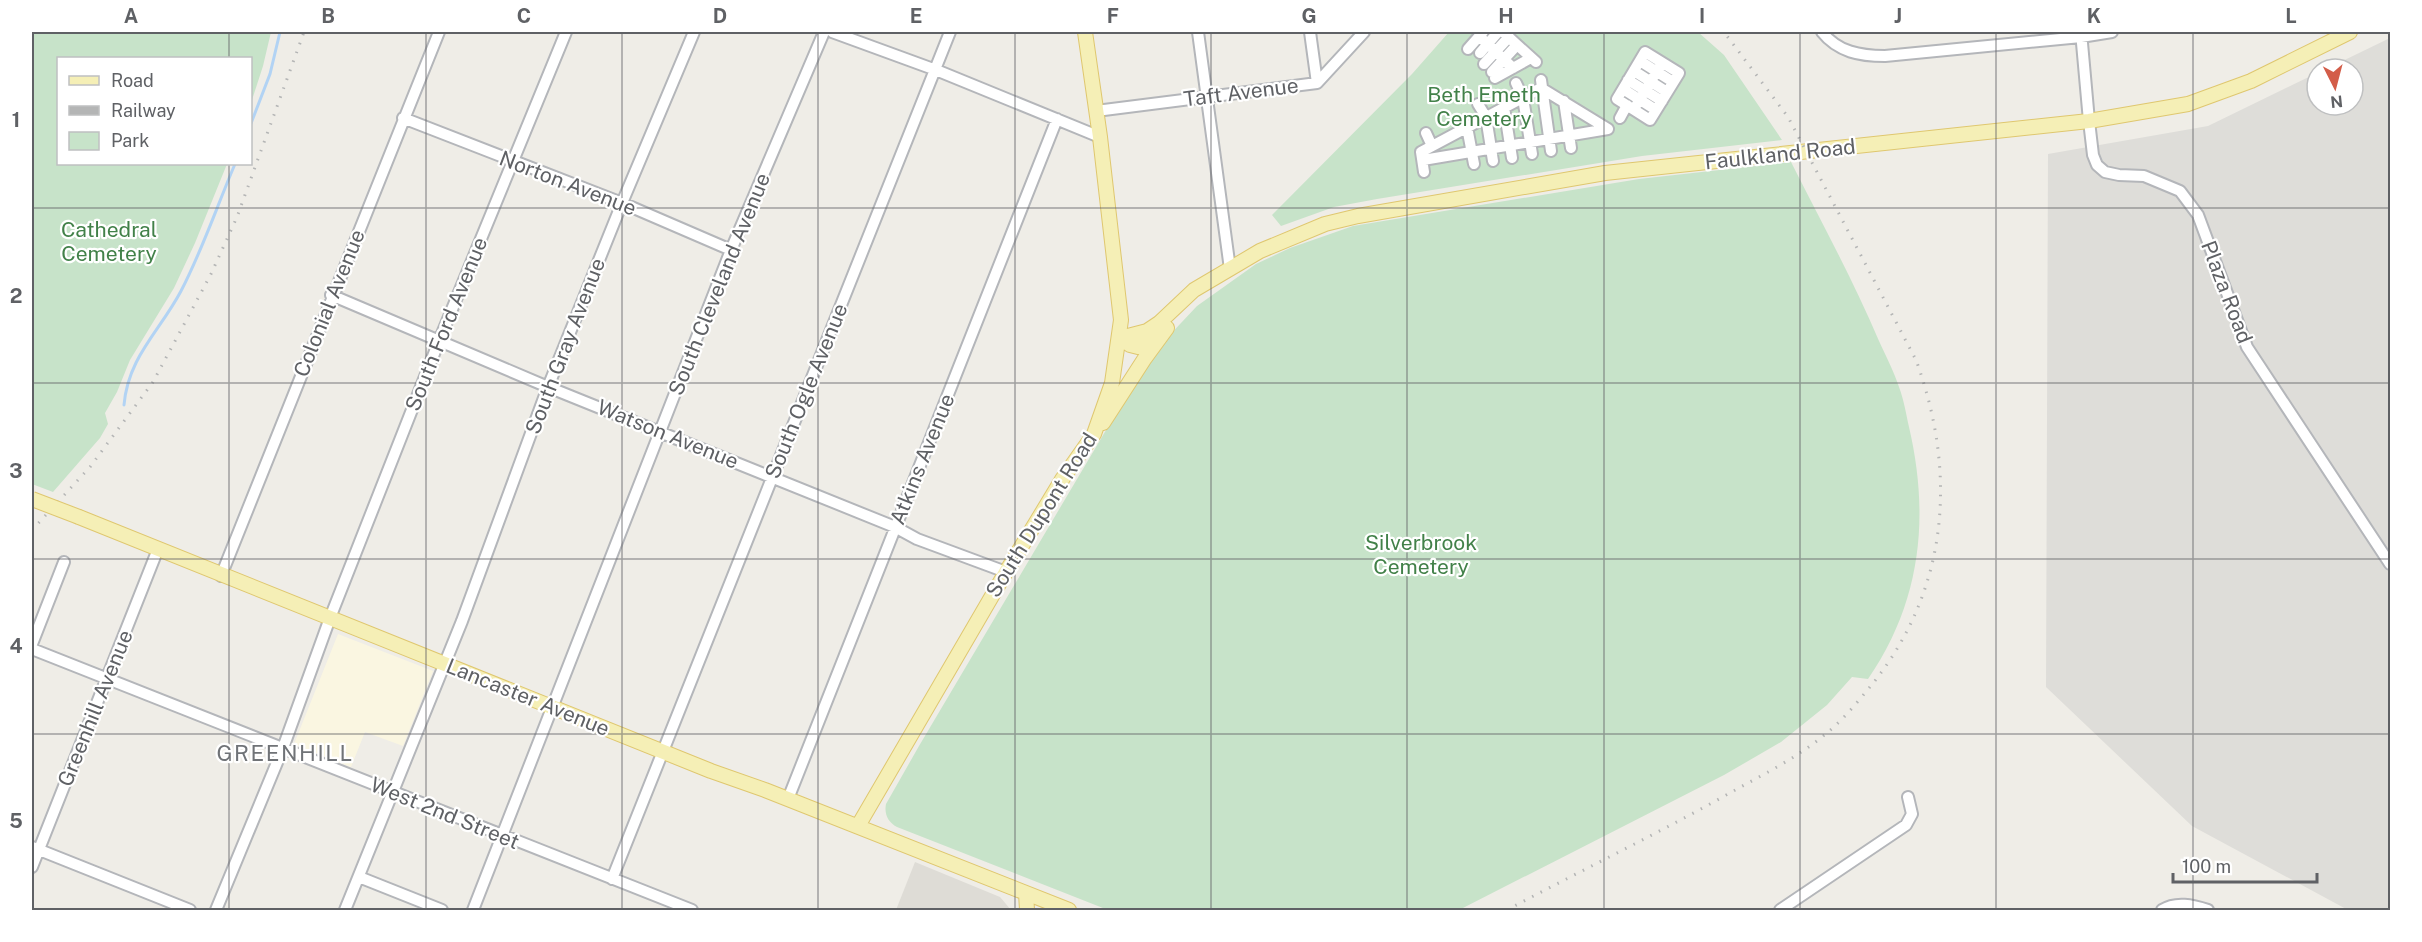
<svg xmlns="http://www.w3.org/2000/svg" width="2422" height="942" font-family="'Public Sans',sans-serif">
<style>
.commercial{fill:#faf6e1}
.industrial{fill:#deddd9}
.education{fill:#dedcd6}
.green{fill:#c7e3c9}
.lines{fill:none;stroke-linecap:round;stroke-linejoin:round}
.stream{stroke:#b2d3f4;stroke-width:3}
.minor-casing{stroke:#b4b6ba;stroke-width:14}
.major-casing{stroke:#dfc76f;stroke-width:16}
.minor{stroke:#fff;stroke-width:10}
.major{stroke:#f5efb6;stroke-width:14}
.rail{stroke:#b4b5b5;stroke-width:3;stroke-dasharray:1.5 8;stroke-linecap:butt}
.major-bridge-casing{stroke:#dfc76f;stroke-width:16;stroke-linecap:butt}
.major-bridge{stroke:#f5efb6;stroke-width:14}
.grid{fill:none;stroke:#5f6165;stroke-width:1.5;stroke-opacity:0.55}
.labels{text-anchor:middle;dominant-baseline:central;stroke-width:4.5;stroke-linejoin:round;paint-order:stroke}
.street-label{font-size:21px;fill:#5f6165;stroke:#fff}
.park-label{font-size:21px;fill:#428149;stroke:#fff}
.neighbourhood-label{font-size:22px;letter-spacing:1.5px;fill:#707377;stroke:#fff}
.neatline{fill:none;stroke:#5f6165;stroke-width:2}
.grid-label{font-size:20px;text-anchor:middle;font-weight:bold;fill:#5f6165}
</style>
<rect width="100%" height="100%" fill="#efede7"/>
<path class="commercial" d="M338,634L433,671L403,746L365,732L351,767L294,744Z"/>
<path class="industrial" d="M2390,38V910H2348L2192,826L2046,687L2048,154L2208,126L2317,73V105H2353V69H2326Z"/>
<path class="education" d="M915,862L1000,897L1011,910H896Z"/>
<path class="green" d="M32,32H271L263,66L251,103L250,58H58V164H227L195,243L174,288L130,360L117,392L105,413L108,424L100,438L53,492L32,484Z
M1449,32H1698L1724,55L1782,140L1642,156L1377,199L1334,207L1281,226L1272,215L1412,74Z
M1791,162C1821,221 1853,280 1879,341C1886,356 1894,372 1899,387C1904,400 1906,414 1909,427C1930,517 1921,602 1868,679L1852,677L1827,705L1781,742L1724,775L1459,910H1108L897,827C888,822 884,814 886,804L919,746L1141,371L1165,340L1197,306L1256,264L1290,248L1353,226L1639,179Z"/>
<g class="lines">
<path class="stream" d="M250,126L270,74L280,32
M124,405C128,357 160,331 181,291C202,251 217,206 235,164"/>
<g class="minor-casing">
<path id="minor" d="M832,32L936,70L1100,137
M1198,32L1230,269
M1310,32L1317,83
M1503,32L1536,62
M1822,32C1838,52 1860,56 1885,56L2081,37L2112,32
M2081,32L2089,121L2093,155L2097,165L2105,172L2119,175L2144,176L2180,191L2198,215L2247,347L2390,564
M1479,36L1513,68
M1468,49L1483,32
M1645,52L1679,73L1650,120L1617,99Z
M1480,53L1498,32
M1640,61L1673,82
M1484,64L1509,37
M1634,71L1667,92
M1492,72L1517,45
M1495,78L1531,58
M1541,80L1551,151
M1628,80L1662,101
M1516,83L1523,98L1532,154
M1623,89L1656,110
M1564,101L1571,148
M1478,104L1486,117L1493,161
M1504,107L1512,158
M1634,109L1662,63
M1096,111L1317,83L1364,32
M403,118L622,203L731,250
M1620,118L1627,105
M1467,127L1474,164
M1426,133L1432,146
M1423,160L1608,129
M1424,172L1421,152L1541,88L1608,129
M331,295L548,387L895,527L917,539L1006,572
M221,576L439,32
M32,644L64,562
M32,649L692,910
M788,799L1057,119
M32,847L190,910
M32,867L158,549
M359,877L442,910
M612,879L950,32
M216,910L283,748L330,618L439,341L566,32
M345,910L462,621L548,387L622,203L694,32
M473,910L731,250L824,32
M1780,910L1906,825L1912,814L1908,797
M2162,910C2176,901 2193,905 2208,910"/>
</g>
<g class="major-casing">
<path id="major" d="M1120,338L1147,331L1159,323L1194,290L1260,251L1325,224L1358,216L1605,173L2089,121L2188,104L2251,81L2350,32
M1120,338L1130,345L1138,347L1157,338
M1103,423L1145,358L1167,328
M79,517L711,771L765,790L1069,910
M858,826L1006,572L1063,478L1094,434L1112,383L1121,320L1100,137L1085,32
M1026,893L1027,910"/>
</g>
<use href="#minor" class="minor"/>
<use href="#major" class="major"/>
<path class="rail" d="M32,530L90,467L153,382L211,274L237,217L304,32
M1507,910C1580,871 1655,835 1728,794C1762,775 1799,757 1828,732C1845,718 1860,699 1874,682C1949,587 1957,472 1916,360L1788,117L1724,32"/>
<g class="major-bridge-casing">
<path id="major-bridge" d="M32,499L79,517"/>
</g>
<use href="#major-bridge" class="major-bridge"/>
</g>
<path class="grid" d="M229,32V58M426,32V910M622,32V910M818,32V910M1015,32V910M1211,32V910M1407,32V910M1604,32V910M1800,32V910M1996,32V910M2193,32V910M229,164V910M32,208H2390M32,383H2390M32,559H2390M32,734H2390"/>
<g class="labels">
<g class="street-label">
<text transform="translate(1241 92) rotate(-7)">Taft Avenue</text>
<text transform="translate(1780 154) rotate(-6)">Faulkland Road</text>
<text transform="translate(568 183) rotate(21)">Norton Avenue</text>
<text transform="translate(719 284) rotate(-68)">South Cleveland Avenue</text>
<text transform="translate(2227 292) rotate(69)">Plaza Road</text>
<text transform="translate(329 303) rotate(-68)">Colonial Avenue</text>
<text transform="translate(446 324) rotate(-68)">South Ford Avenue</text>
<text transform="translate(565 346) rotate(-69)">South Gray Avenue</text>
<text transform="translate(806 391) rotate(-68)">South Ogle Avenue</text>
<text transform="translate(668 434) rotate(22)">Watson Avenue</text>
<text transform="translate(922 459) rotate(-68)">Atkins Avenue</text>
<text transform="translate(1041 515) rotate(-58)">South Dupont Road</text>
<text transform="translate(528 697) rotate(22)">Lancaster Avenue</text>
<text transform="translate(95 708) rotate(-68)">Greenhill Avenue</text>
<text transform="translate(445 813) rotate(22)">West 2nd Street</text>
</g>
<g class="park-label">
<text x="1484" y="94">Beth Emeth<tspan x="1484" dy="24">Cemetery</tspan></text>
<text x="109" y="229">Cathedral<tspan x="109" dy="24">Cemetery</tspan></text>
<text x="1421" y="542">Silverbrook<tspan x="1421" dy="24">Cemetery</tspan></text>
</g>
<g class="neighbourhood-label">
<text x="285" y="753">GREENHILL</text>
</g>
</g>
<rect width="2422" height="942" fill="none" stroke="#ffffff" stroke-width="66"/>
<rect x="57" y="57" width="195" height="108" fill="#ffffff" stroke="#bfc0c1" stroke-width="1.5"/>
<rect x="69" y="76" width="30" height="9" fill="#f5efb6" stroke="#bfc0c1" stroke-width="1.5"/>
<text x="111" y="87" font-size="18" fill="#5f6165">Road</text>
<rect x="69" y="106" width="30" height="9" fill="#b4b5b5" stroke="#bfc0c1" stroke-width="1.5"/>
<text x="111" y="117" font-size="18" fill="#5f6165">Railway</text>
<rect x="69" y="132" width="30" height="18" fill="#c7e3c9" stroke="#bfc0c1" stroke-width="1.5"/>
<text x="111" y="147" font-size="18" fill="#5f6165">Park</text>
<g transform="translate(2335 87) rotate(174)"><circle r="28" fill="#ffffff" stroke="#bfc0c1" stroke-width="1.5"/>
<path d="M0-4.5L10 22L0 15L-10 22Z" fill="#d35d49"/>
<text y="-9" font-size="16" font-weight="bold" text-anchor="middle" fill="#5f6165">N</text>
</g>
<path d="M2173 873v9h144v-9" fill="none" stroke="#5f6165" stroke-width="3"/>
<text x="2182" y="873" font-size="18" fill="#5f6165" stroke="#ffffff" stroke-width="4.5" paint-order="stroke">100 m</text>
<rect x="33" y="33" width="2356" height="876" class="neatline"/>
<g class="grid-label">
<text x="131" y="23">A</text>
<text x="328" y="23">B</text>
<text x="524" y="23">C</text>
<text x="720" y="23">D</text>
<text x="916" y="23">E</text>
<text x="1113" y="23">F</text>
<text x="1309" y="23">G</text>
<text x="1506" y="23">H</text>
<text x="1702" y="23">I</text>
<text x="1898" y="23">J</text>
<text x="2094" y="23">K</text>
<text x="2291" y="23">L</text>
<text x="16" y="127">1</text>
<text x="16" y="303">2</text>
<text x="16" y="478">3</text>
<text x="16" y="653">4</text>
<text x="16" y="828">5</text>
</g>
</svg>
